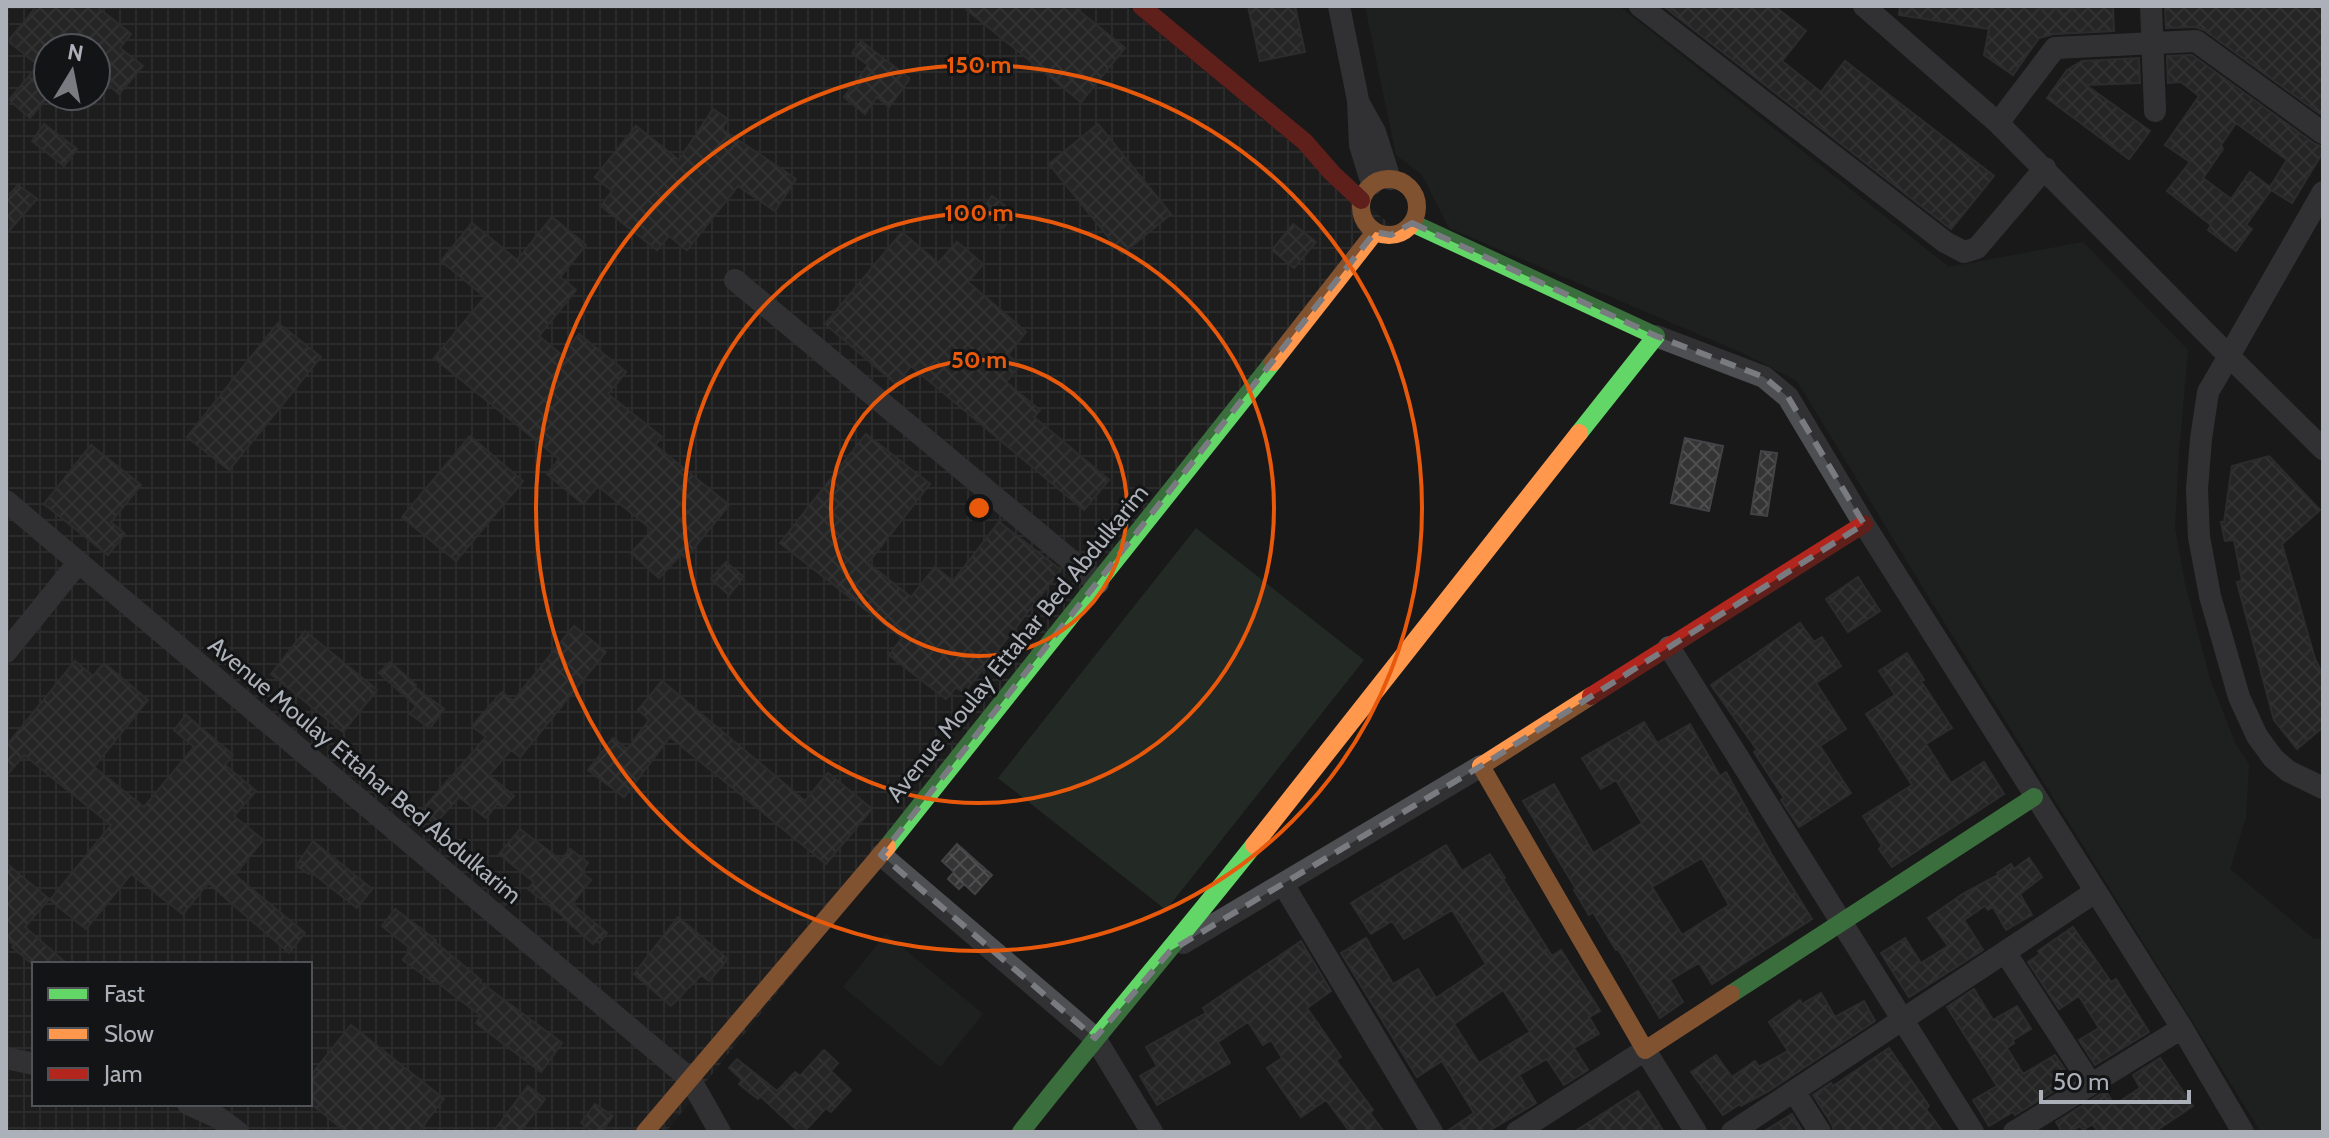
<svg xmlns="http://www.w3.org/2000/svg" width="2329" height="1138" font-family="Cabin,sans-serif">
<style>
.industrial{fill:url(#industrial-grid);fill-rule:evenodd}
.green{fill:#232924}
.building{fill:url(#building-cross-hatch);stroke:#424346;stroke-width:2;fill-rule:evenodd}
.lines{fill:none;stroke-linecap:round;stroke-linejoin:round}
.street{stroke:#4e4f52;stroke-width:22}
.fast{stroke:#63d668;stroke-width:18}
.slow{stroke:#ff974d;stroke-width:18}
.jam{stroke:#b3261e;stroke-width:18}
.marked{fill:none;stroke:#797b81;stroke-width:6;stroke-dasharray:16 10;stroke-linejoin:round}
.ring{fill:none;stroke:#e8590c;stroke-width:4}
.labels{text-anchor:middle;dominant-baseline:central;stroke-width:6;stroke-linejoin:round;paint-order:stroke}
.street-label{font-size:24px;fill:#acb0b9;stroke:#131415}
.centre{fill:#e8590c;stroke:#131415;stroke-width:4}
.ring-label{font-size:24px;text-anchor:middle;font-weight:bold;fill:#e8590c;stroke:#131415;stroke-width:6;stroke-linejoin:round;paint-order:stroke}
</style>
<defs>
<pattern id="industrial-grid" width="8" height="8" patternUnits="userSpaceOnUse" patternTransform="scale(2)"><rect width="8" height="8" fill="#232325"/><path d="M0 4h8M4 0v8" fill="none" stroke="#404043"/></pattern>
<pattern id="building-cross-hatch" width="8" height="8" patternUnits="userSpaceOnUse" patternTransform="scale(2)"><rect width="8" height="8" fill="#343435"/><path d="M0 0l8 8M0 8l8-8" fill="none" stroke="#4f4f50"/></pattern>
</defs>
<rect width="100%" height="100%" fill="#19191a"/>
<path class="industrial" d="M6,6H1126L1391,225L666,1132H6ZM48,48H96V96H48ZM34,964H310V1104H34Z"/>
<path class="green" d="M1365,6H1619L1949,267L2083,242L2188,350L2179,451L2175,528L2185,584L2210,679L2236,745L2249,764L2246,817L2230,869L2314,939L2323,938V1132H2261L1933,604L1797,381L1745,354L1449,228L1422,175L1396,155Z
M1196,528L1364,660L1166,910L998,778Z
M886,934L983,1014L940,1067L843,987Z"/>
<path class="building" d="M37,6H96L131,34L120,48L143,66L119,94L96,74V48H48V97L30,118L9,100L38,65L8,41Z
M962,6H1073L1125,48L1081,102Z
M1248,6H1295L1305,52L1260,61Z
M1663,6H1774L1806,31L1782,61L1821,92L1845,61L1994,176L1951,229Z
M1900,6H2028L2042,9L2113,6L2114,31L2054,34L2039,38L2013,75L1984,55L1989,29L1899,15Z
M2165,6H2323V116L2204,30L2195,27L2166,28Z
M861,41L909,78V80L889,107L877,97L865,114L844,97L868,65L852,53Z
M2192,55L2315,144L2323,147V152L2292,203L2271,190L2246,225L2252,229L2236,251L2208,230L2211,225L2167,191L2190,162L2165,145L2199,96L2181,82L2168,83L2167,56ZM2236,123L2287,160L2270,187L2250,172L2231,199L2203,178L2223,149L2221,145Z
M2139,58L2140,83L2086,85L2150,131L2129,159L2047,98L2067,70L2082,61Z
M713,109L728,119L722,129L796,179L775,211L738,186L687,250L669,236L657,250L601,206L612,191L595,177L636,126L679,160Z
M44,124L77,149L64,166L32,141Z
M1098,124L1171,214L1122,254L1049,164Z
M18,185L37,199L6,234V198Z
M992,196L1015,213L1003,228L981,211Z
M552,217L586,245L560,277L576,290L539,336L562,355L579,334L626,372L608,394L662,437L655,445L729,505L686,558L681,554L659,578L631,553L652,530L598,486L583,504L547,474L559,459L434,358L485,297L441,261L472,223L517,260Z
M1293,224L1316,242L1294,268L1272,250Z
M902,232L938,263L957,242L983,264L968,282L1026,332L1008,355L1020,365L1006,382L1040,410L1034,417L1109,480L1084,510L911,366L896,384L825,324Z
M278,323L321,357L229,470L187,437Z
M866,434L930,484L868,563L911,597L935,567L953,581L999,522L1061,570L964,693L956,687L946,699L889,655L902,638L780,543Z
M470,436L523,481L456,561L402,517Z
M1685,438L1723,446L1709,511L1671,503Z
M91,445L141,485L111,522L125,534L108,555L44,504Z
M1761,451L1777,453L1767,516L1751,514Z
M2269,456L2320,510L2282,544L2315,659L2323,675V727L2297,749L2274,720L2237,582L2242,581L2234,540L2225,541L2221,522H2224L2232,466Z
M726,562L744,577L729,595L711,579Z
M1858,577L1880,611L1848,632L1826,599Z
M1800,623L1814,642L1822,637L1841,666L1816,683L1846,729L1820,746L1851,793L1799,827L1781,800L1784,798L1754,752L1757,750L1711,685Z
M574,626L606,652L520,757L511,750L489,775L514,796L503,808L497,804L486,818L459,797L435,824L420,812L486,737L472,726L502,692L513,701Z
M305,631L377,690L343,732L271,674Z
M1907,653L1924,680L1921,681L1952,728L1926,744L1951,783L1984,762L2004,794L1892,867L1879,849L1882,846L1863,816L1912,785L1866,714L1895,695L1879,671Z
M75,661L93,676L104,663L148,700L94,767L144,807L194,747L174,730L186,715L233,755L225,765L256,791L234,816L263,840L235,875L305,933L289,953L208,883L183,914L131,874L86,929L50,900L111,825L24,755L6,776V746Z
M390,662L416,685L415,687L444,709L430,728L410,714L416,706L379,673Z
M662,681L805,801L828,773L872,809L826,864L670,737L624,797L588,770L613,738L627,749L649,720L638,710Z
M1644,722L1657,743L1690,724L1720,776L1726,772L1772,855L1812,919L1712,984L1699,963L1670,980L1683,1002L1660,1018L1618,949L1616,950L1593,912L1589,915L1574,890L1576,889L1523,801L1554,784L1593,853L1642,823L1616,780L1601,789L1582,758ZM1702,858L1729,905L1682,935L1652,887Z
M520,829L561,860L570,849L588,863L581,872L591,880L572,904L607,933L599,943L596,941L593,944L563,918L564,917L528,889L534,882L499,854Z
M313,841L372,889L357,908L311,872L309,874L296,866Z
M957,844L992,875L975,894L964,884L959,889L948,879L954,872L942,861Z
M1446,845L1462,871L1490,854L1505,878L1503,879L1552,956L1561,950L1600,1011L1589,1017L1599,1034L1574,1048L1588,1070L1564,1085L1547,1059L1519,1075L1536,1103L1487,1132H1446L1474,1113L1442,1061L1417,1077L1341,953L1366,938L1393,984L1418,969L1436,998L1486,964L1452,910L1404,939L1392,921L1371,934L1351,903ZM1503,990L1530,1032L1479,1063L1454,1024Z
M2029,858L2042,877L2020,894L2032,915L2006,930L1993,907L1988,910L1985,906L1964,920L1983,950L1909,997L1881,953L1905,938L1921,963L1948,946L1928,918L1964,893L1998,875L1997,873L2011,864L2014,869Z
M6,863L49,899L25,927L67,964H32L12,947L14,945L6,938Z
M395,909L436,940L435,942L481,980L480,982L562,1043L541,1072L476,1023L481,1016L434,980L433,982L403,960L411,949L382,926Z
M678,917L728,959L709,981L701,975L671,1006L634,974Z
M2073,927L2111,982L2116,979L2149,1032L2095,1065L2079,1040L2099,1028L2079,996L2059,1009L2028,962L2040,954L2038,951Z
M1301,941L1331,991L1307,1008L1341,1057L1336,1060L1373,1110L1370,1113L1384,1132H1350L1326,1100L1301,1117L1267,1068L1282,1058L1271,1040L1263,1045L1248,1022L1218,1042L1230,1063L1157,1105L1140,1076L1157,1066L1146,1047L1206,1013L1203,1008Z
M1974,989L1993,1020L2017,1006L2031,1029L2013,1040L2014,1043L2007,1048L2023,1074L2055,1055L2072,1080L2015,1115L2013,1112L1989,1126L1973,1100L1997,1086L1947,1007Z
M1821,993L1835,1017L1864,1001L1875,1021L1767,1092L1741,1106L1740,1104L1723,1115L1691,1072L1716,1055L1732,1077L1755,1061L1759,1067L1788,1051L1769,1022L1800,1000L1802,1004Z
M351,1025L444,1099L418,1132H346L310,1103V1076Z
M1889,1048L1929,1106L1926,1109L1943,1132H1834L1832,1124L1813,1095L1831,1083L1833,1086Z
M824,1050L838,1063L831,1071L851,1090L831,1112L826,1108L804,1132H799L760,1096L758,1099L739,1084L742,1080L729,1068L737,1059L777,1091L795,1072L800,1076Z
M2160,1058L2193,1106L2154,1132H2098L2093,1124L2083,1130L2080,1126L2069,1132H2062L2056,1122L2106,1091L2114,1105L2140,1088L2133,1075Z
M528,1086L545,1099L520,1132H493Z
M1638,1091L1664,1132H1574Z
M595,1104L613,1116L601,1132H594L581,1123Z
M1792,1114L1803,1132H1763Z"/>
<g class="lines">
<path class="street" d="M1339,6L1358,100L1360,145L1372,184
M1640,6L1945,242L1964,252L1977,248L2045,168
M1864,6L1998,123L2229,356L2208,392L2201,439L2197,489L2199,537L2210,596L2239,697L2257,736L2273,758L2288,771L2323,788
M2151,6L2155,111
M1360,105L1375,132L1390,179
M1998,123L2055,48L2196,41L2323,133
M2323,192L2229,356L2323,449
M735,280L1098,583
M1656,336L1764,377L1788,397L1864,524L2182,1028L2243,1132
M6,501L690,1079L720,1132
M1669,647L1973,1132
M6,652L78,563
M881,855L1095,1038L1152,1132
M1283,884L1432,1132
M1183,943L1481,766
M6,1058L34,1064
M2091,1084L2005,952L2095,892
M1794,1091L1820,1132
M188,1104L219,1118L238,1132
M1517,1132L1645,1050L1696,1132
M1732,1132L2005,952
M2014,1132L2182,1028"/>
<path class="fast" d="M1412,223L1656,336L1579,433
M887,847L1273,362
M1731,994L2034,797
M1021,1132C1097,1035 1177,942 1254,845"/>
<path class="slow" d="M1361 207a28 28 0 1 1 56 0a28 28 0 1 1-56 0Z
M1273,362L1375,232
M1591,696L1481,766L1645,1050L1731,994
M1254,845L1579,433
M645,1132L887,847"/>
<path class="jam" d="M1141,6L1305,142L1332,173L1361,200
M1591,696L1864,524"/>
</g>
<path d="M0 0H2329V1138H0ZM1412,223L1656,336L1764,377L1788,397L1864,524L1481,766L1170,951L1095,1038L881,855L1375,232L1391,235Z" fill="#19191a" fill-opacity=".55" fill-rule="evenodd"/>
<path class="marked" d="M1412,223L1656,336L1764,377L1788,397L1864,524L1481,766L1170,951L1095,1038L881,855L1375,232L1391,235Z"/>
<g class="ring">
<circle cx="979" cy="508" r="148"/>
<circle cx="979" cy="508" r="295"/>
<circle cx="979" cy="508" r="443"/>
</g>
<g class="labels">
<g class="street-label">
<text transform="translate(1017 643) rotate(-51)">Avenue Moulay Ettahar Bed Abdulkarim</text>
<text transform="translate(365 770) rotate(40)">Avenue Moulay Ettahar Bed Abdulkarim</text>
</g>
</g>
<circle cx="979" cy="508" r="12" class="centre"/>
<g class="ring-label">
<text x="979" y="73">150 m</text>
<text x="979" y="221">100 m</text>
<text x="979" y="368">50 m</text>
</g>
<rect width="2329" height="1138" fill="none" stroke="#acb0b9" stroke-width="16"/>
<rect x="32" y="962" width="280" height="144" fill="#131415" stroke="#505257" stroke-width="2"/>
<rect x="48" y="988" width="40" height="12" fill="#63d668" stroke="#505257" stroke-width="2"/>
<text x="104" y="1002" font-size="24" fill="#acb0b9">Fast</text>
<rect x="48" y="1028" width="40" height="12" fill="#ff974d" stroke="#505257" stroke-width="2"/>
<text x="104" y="1042" font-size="24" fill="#acb0b9">Slow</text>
<rect x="48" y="1068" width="40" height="12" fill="#b3261e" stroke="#505257" stroke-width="2"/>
<text x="104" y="1082" font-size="24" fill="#acb0b9">Jam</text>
<g transform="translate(72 72) rotate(10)"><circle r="38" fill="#131415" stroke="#505257" stroke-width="2"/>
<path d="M0-6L14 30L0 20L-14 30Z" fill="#797b81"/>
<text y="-12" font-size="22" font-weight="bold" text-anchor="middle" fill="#acb0b9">N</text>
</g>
<path d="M2041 1090v12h148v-12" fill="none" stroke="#acb0b9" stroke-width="4"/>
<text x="2053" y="1090" font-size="24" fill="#acb0b9" stroke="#131415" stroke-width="6" paint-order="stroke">50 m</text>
</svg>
